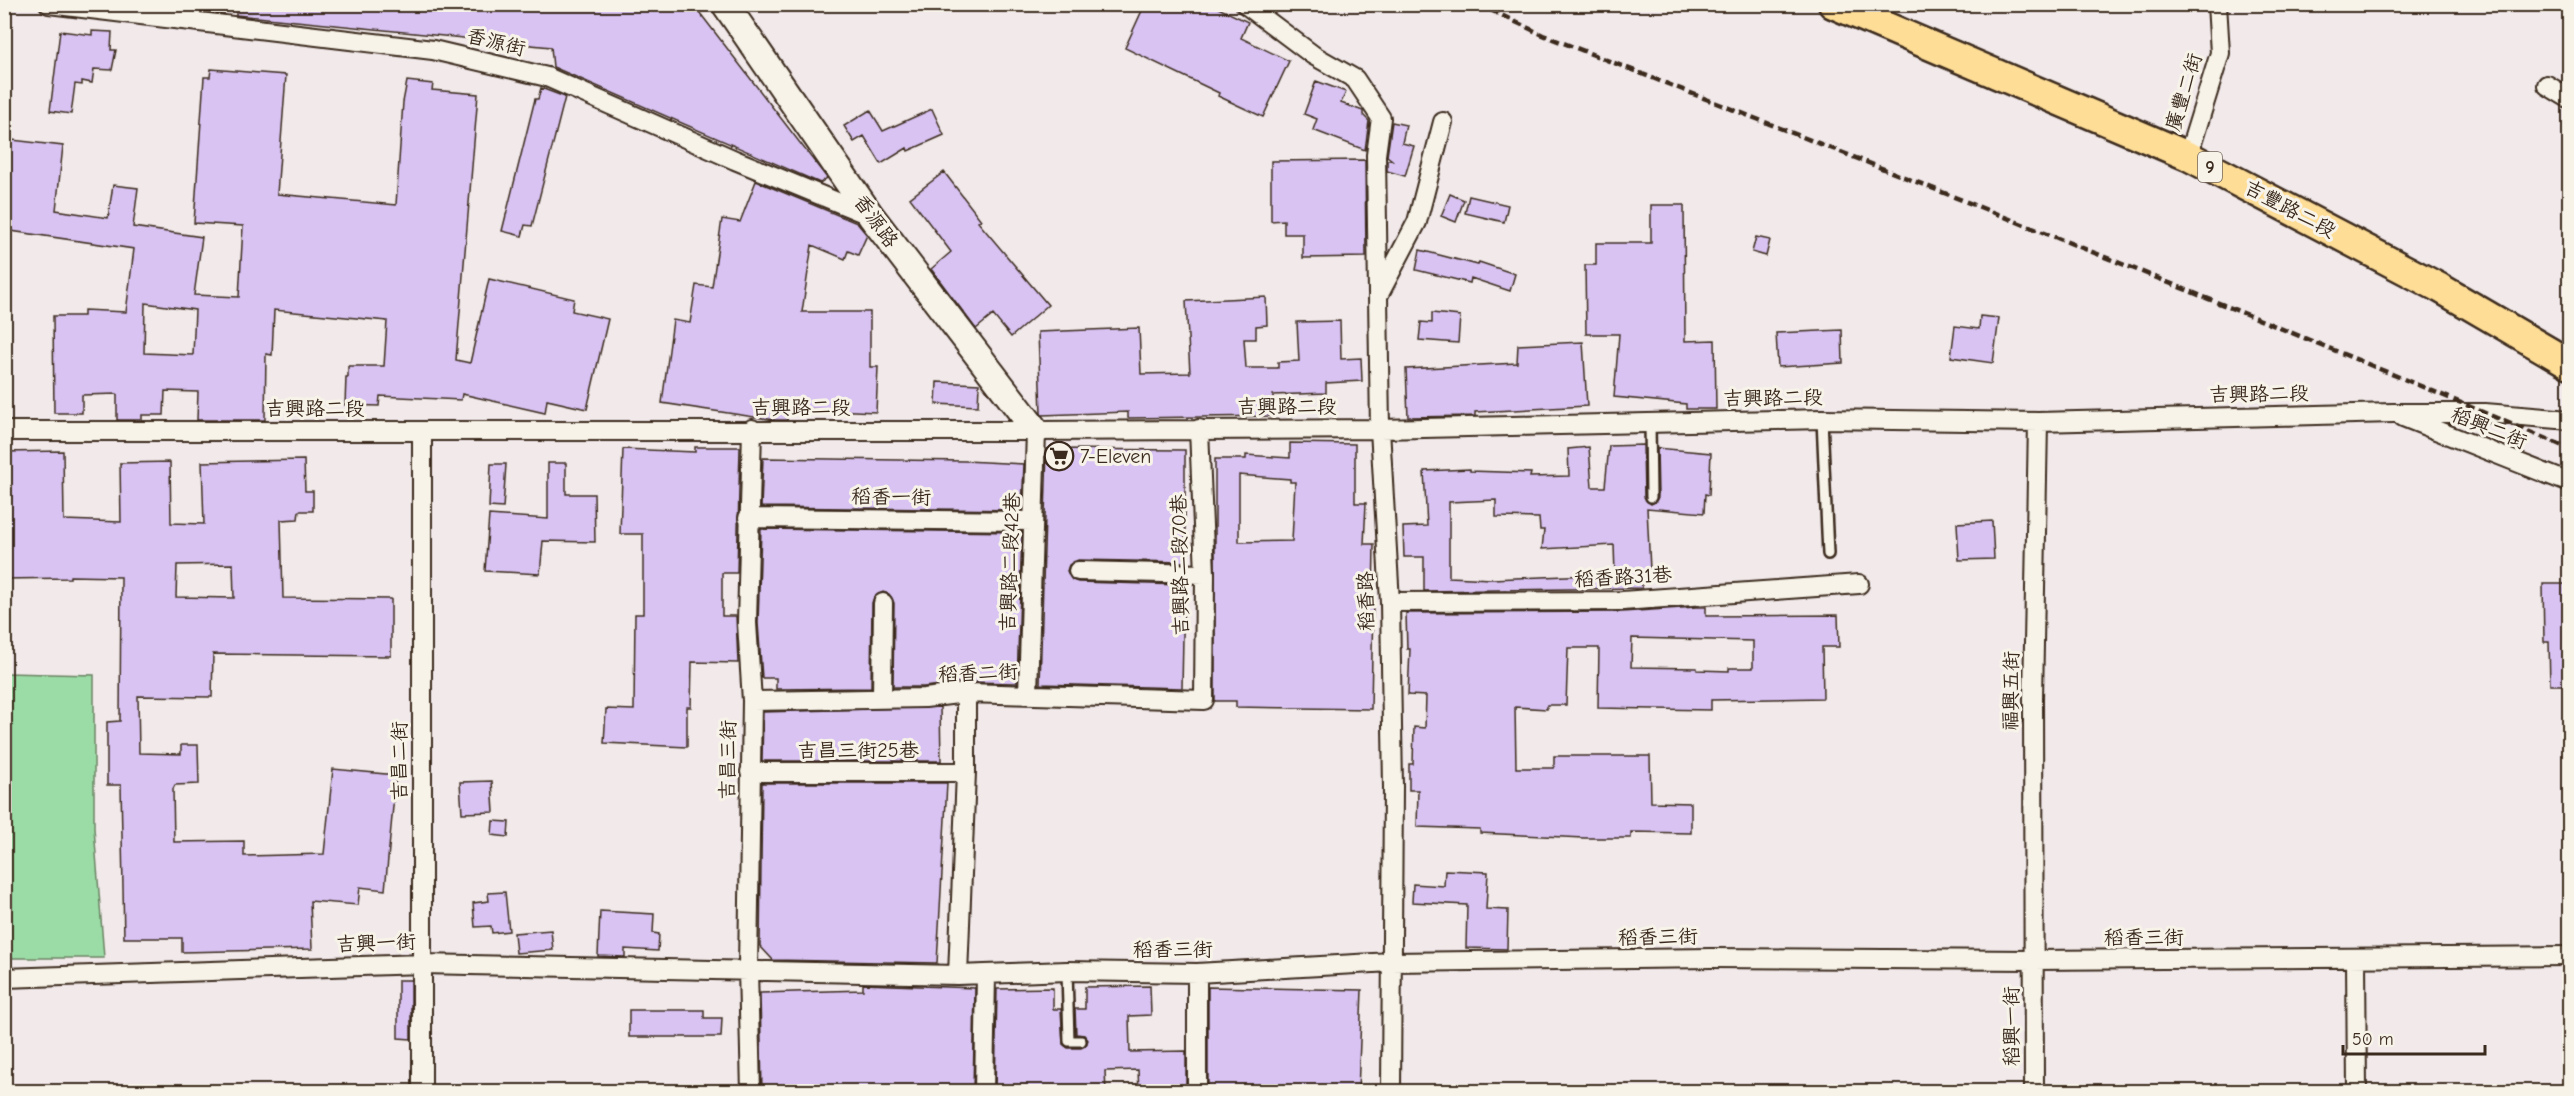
<svg xmlns="http://www.w3.org/2000/svg" width="2574" height="1096" font-family="'Comic Neue','LXGW WenKai TC',sans-serif">
<style>
.green{fill:#9bdca6;stroke:#6b8362;stroke-width:1.5}
.building{fill:#d8c3f3;stroke:#3b2a1e;stroke-width:1.5;fill-rule:evenodd}
.lines{fill:none;stroke-linecap:round;stroke-linejoin:round}
.lane-casing{stroke:#3b2a1e;stroke-width:14}
.street-casing{stroke:#3b2a1e;stroke-width:22}
.secondary-casing{stroke:#3b2a1e;stroke-width:30}
.primary-casing{stroke:#3b2a1e;stroke-width:33}
.lane{stroke:#f7f3e8;stroke-width:9}
.street{stroke:#f7f3e8;stroke-width:18}
.secondary{stroke:#f7f3e8;stroke-width:26}
.primary{stroke:#fedd96;stroke-width:28}
.rail{stroke:#3b2a1e;stroke-width:4.5;stroke-dasharray:9 4.5;stroke-linecap:butt}
.labels{text-anchor:middle;dominant-baseline:central;stroke-width:6;stroke-linejoin:round;paint-order:stroke}
.shield{fill:#f7f3e8;stroke:#73665b;stroke-width:1.5}
.shield-label{font-size:18px;font-weight:bold;fill:#3b2a1e}
.street-label{font-size:20px;fill:#3b2a1e;stroke:#f7f3e8}
.poi-label{font-size:20px;fill:#3b2a1e;stroke:#f7f3e8;text-anchor:start}
</style>
<rect width="100%" height="100%" fill="#f1e9ea"/>
<filter id="ink" filterUnits="userSpaceOnUse"><feTurbulence type="fractalNoise" baseFrequency=".0167" numOctaves="2"/><feDisplacementMap in="SourceGraphic" scale="12" xChannelSelector="R" yChannelSelector="G"/><feConvolveMatrix kernelMatrix="1 2 1 2 8 2 1 2 1" color-interpolation-filters="sRGB"/></filter>
<g filter="url(#ink)">
<path class="green" d="M5,673L94,675V828L104,958H5Z"/>
<path class="building" d="M236,4H693L827,178L820,183L553,67L551,47L236,15Z
M1145,4H1210L1248,22L1241,38L1289,61L1263,117L1218,96L1219,93L1125,48Z
M60,31L92,35V31L112,32L111,50H116L112,70L94,69L92,83L82,81V85L75,84L71,114L50,111Z
M211,69L286,75L277,194L396,205L403,102L407,81L433,84L432,90L478,94L456,360L470,363L489,279L574,299L572,311L608,319L587,409L547,400L545,413L462,394L461,400L380,396L379,406L345,405L346,377H348V366H384L387,321L274,310L272,355L266,354L265,420H197L198,392L165,391L164,415H142V420H117V394L82,395V413H54L53,316H84V310L126,312L134,249L4,230V139L63,146L56,210L108,218L113,185L138,188L133,227L202,237L194,295L239,297L243,226L194,223L204,77H210ZM145,303L195,310L193,355L144,353Z
M1316,81L1346,92L1341,103L1363,111V115L1369,121L1365,150L1313,130L1317,119L1304,114Z
M541,88L565,97L532,226L525,225L522,236L502,231L535,99H538Z
M932,109L944,135L908,151L907,148L881,164L864,136L854,142L844,126L870,110L883,131Z
M1392,122L1406,125L1402,143L1414,146L1405,176L1387,171V160H1392L1387,156Z
M1365,160L1366,257L1303,258V234H1284V220L1271,221V161Z
M944,172L981,220L978,222L1048,305L1011,337L993,315L976,329L931,269L951,252L910,198Z
M756,181L857,223L867,235L858,255L848,251L845,259L812,245L802,312H870V367H878L876,412L789,408L787,420H775L662,403L673,320L690,323L696,285L712,287L722,219L740,222Z
M1450,194L1464,200L1456,222L1441,216Z
M1469,196L1508,205L1504,222L1465,213Z
M1651,205H1684L1685,341L1715,340L1716,409H1686V404L1614,397L1619,334H1586L1585,265H1596V243H1651Z
M1756,237L1770,240L1766,256L1752,252Z
M1420,250L1478,265L1479,262L1515,274L1510,291L1471,278L1470,283L1416,270Z
M1266,297L1267,325L1256,326V339H1244L1246,368H1278V362L1299,361L1297,322L1340,321L1341,359L1361,358L1362,381L1326,383V393L1273,395V416L1128,418V412L1042,415L1041,413L1038,332L1139,328L1141,374L1190,373L1186,301Z
M1432,313L1460,316L1458,343L1419,340L1421,322L1432,323Z
M1980,316L1999,318L1993,363L1951,357L1955,326L1979,329Z
M1842,330L1843,363L1778,367L1776,333Z
M1583,342L1587,406L1475,412V416L1408,417L1406,369L1517,363L1518,345Z
M937,382L979,384L978,406L936,404Z
M1290,443L1355,444V503H1366L1364,544H1374L1371,709L1236,707V701H1215V459H1246V455L1290,458ZM1239,475L1290,479V482H1295L1292,541L1239,542Z
M1643,445L1644,497L1651,504L1655,502L1658,497L1657,448L1711,453L1709,495L1705,494L1704,513L1647,508L1650,570L1641,571L1642,588L1424,591V557H1404L1403,527L1427,526L1424,471L1470,469V471L1531,473L1530,477L1569,476L1568,449L1589,447L1592,487H1605L1609,446ZM1496,500V517L1539,518L1540,530H1544L1542,549L1614,545L1615,574L1492,579L1449,577V502Z
M695,447H740L737,573H722V616H736L738,663L692,662L691,707H687V747L604,743L606,709L634,710L635,614H643V534H620L623,449L695,452Z
M1047,449L1185,450V562L1078,560L1069,565L1067,571L1072,580L1078,582L1184,585L1182,688L1040,684Z
M63,451L64,520L121,522L120,463L170,462L171,523L204,524L202,462L304,460L305,491H313V511H299L298,519L281,520L283,598L391,599V656L213,654L212,697L138,696L139,753L181,754V745H198L199,784L175,785L173,789L174,842L244,841V856L324,854L333,769L396,775L385,890L360,887L358,905L310,901L312,949L182,952V938H124L121,785H107V722L120,721L121,577L70,576V578L4,579V452ZM233,564L234,598L176,597L177,565Z
M763,458L965,461L1024,464L1022,510L761,507Z
M548,463H566V494H594L595,542L543,541L540,574L485,571L489,515L548,519Z
M491,464H506L503,508L489,507Z
M1992,521L1994,559L1959,560L1957,523Z
M761,529L1022,532L1017,683L966,682L924,687H893L894,603L889,594L883,592L874,597L872,603L871,688L776,689V678H762L758,623Z
M2543,584H2570V685H2550L2549,642H2544Z
M1696,607H1706V616L1838,615L1839,647H1822L1823,698L1711,700V710L1598,708L1599,648H1568L1566,705H1547V709L1515,707L1516,768H1554V756H1650L1651,802L1691,803V833L1631,832V838H1584L1480,833V829L1417,827L1418,790H1409V764H1413L1414,727L1425,728L1426,696L1408,695L1410,649H1407L1406,613L1622,612ZM1632,638L1753,641V668H1729V671L1697,670V668L1631,667Z
M940,707L941,761H762L763,712Z
M492,781L494,812L462,813L460,782Z
M762,783H947L937,963L773,960L760,946Z
M493,821L509,822L508,837L492,835Z
M1445,870L1488,872L1486,909L1508,910L1507,949L1466,948L1467,905L1412,902L1413,884L1444,886Z
M505,892L509,931L492,933L491,926L475,927L473,903L489,901L488,893Z
M600,911L654,914L653,933L659,934L658,951L625,949V957L598,956Z
M551,930L553,950L516,953L514,933Z
M398,980H411V1039L398,1038Z
M863,984L975,988L973,1092H762L760,993L863,990Z
M1150,986L1151,1015L1129,1016L1130,1052L1186,1051V1092H1139L1138,1070L1105,1071L1106,1092H995L997,989L1053,988V1009H1061L1063,1044L1068,1048H1081L1086,1045L1088,1040L1084,1035L1076,1034L1075,1009H1085V987Z
M1208,987L1362,990L1358,1092H1208Z
M629,1010H704V1018H722L721,1037H629Z"/>
<g class="lines">
<g class="lane-casing">
<path id="lane" d="M1822,419L1828,554
M1650,423L1651,497
M1067,971L1069,1041H1081"/>
</g>
<g class="street-casing">
<path id="street" d="M49,4L433,50L547,77L735,160L871,216
M1245,4L1313,55L1355,79L1381,118L1376,155L1378,293
M2547,85L2570,99
M2188,156L2220,53L2217,4
M2403,417L2570,483
M4,431H1036L1380,429L1822,419L2038,422L2393,413H2485L2570,420
M422,431V1092
M748,518L1033,521
M1078,571L1205,574
M1390,602L1622,601L1859,584
M1028,694L1036,431
M882,698L883,603
M752,701L925,698L966,693L1204,700L1205,574L1199,429
M750,772H966
M2356,959L2357,1092
M958,975L966,772V693
M4,978L422,964L958,975L1067,971L1197,973L1391,962L1711,958L2033,960L2570,956
M751,1092L748,969L752,701L747,623L752,429
M984,1092L986,975
M1197,1092V973
M1391,1092L1393,787L1390,602L1380,429L1378,296L1417,222L1443,122
M2034,1092L2033,699L2038,422"/>
</g>
<g class="secondary-casing">
<path id="secondary" d="M725,4L871,216L1036,431"/>
</g>
<g class="primary-casing">
<path id="primary" d="M1833,4L2188,156L2440,288L2570,364"/>
</g>
<use href="#lane" class="lane"/>
<use href="#street" class="street"/>
<use href="#secondary" class="secondary"/>
<use href="#primary" class="primary"/>
<path class="rail" d="M1478,4L1543,35C1887,170 2230,304 2570,449"/>
</g>
</g>
<defs>
<g id="supermarket-ring" transform="scale(1.5)"><circle r="9.5" fill="#f7f3e8" stroke="#3b2a1e" stroke-width="1.5"/><path d="M-6-5.5h2.5l.6 2H6L4.5 2H-2.5L-4.4-4H-6ZM-1.5 3.2a1.3 1.3 0 1 0 .1 0ZM3 3.2a1.3 1.3 0 1 0 .1 0Z" fill="#3b2a1e"/></g>
</defs>
<g fill-rule="evenodd">
<use href="#supermarket-ring" x="1059" y="456"/>
</g>
<g class="labels">
<rect class="shield" x="2198" y="152" width="24" height="30" rx="4.5"/>
<g class="shield-label">
<text x="2210" y="167">9</text>
</g>
<g class="street-label">
<text transform="translate(496 42) rotate(14)">香源街</text>
<text transform="translate(2184 92) rotate(-73)">廣豐二街</text>
<text transform="translate(2290 209) rotate(28)">吉豐路二段</text>
<text transform="translate(876 221) rotate(54)">香源路</text>
<text transform="translate(2259 394) rotate(-1)">吉興路二段</text>
<text transform="translate(1773 398) rotate(-1)">吉興路二段</text>
<text x="1287" y="406">吉興路二段</text>
<text x="801" y="407">吉興路二段</text>
<text x="315" y="408">吉興路二段</text>
<text transform="translate(2489 428) rotate(22)">稻興二街</text>
<text transform="translate(891 497) rotate(1)">稻香一街</text>
<text transform="translate(1010 562) rotate(-88)">吉興路二段42巷</text>
<text transform="translate(1180 565) rotate(-91)">吉興路二段70巷</text>
<text transform="translate(1623 577) rotate(-3)">稻香路31巷</text>
<text transform="translate(1366 601) rotate(-91)">稻香路</text>
<text transform="translate(978 673) rotate(-2)">稻香二街</text>
<text transform="translate(2011 691) rotate(-89)">福興五街</text>
<text x="858" y="750">吉昌三街25巷</text>
<text transform="translate(728 760) rotate(-89)">吉昌三街</text>
<text transform="translate(399 761) rotate(-90)">吉昌二街</text>
<text transform="translate(1658 937) rotate(-1)">稻香三街</text>
<text x="2144" y="937">稻香三街</text>
<text transform="translate(376 943) rotate(-2)">吉興一街</text>
<text x="1173" y="949">稻香三街</text>
<text transform="translate(2011 1026) rotate(-90)">稻興一街</text>
</g>
<g class="poi-label">
<text x="1080" y="456">7-Eleven</text>
</g>
</g>
<rect width="2574" height="1096" fill="none" stroke="#f7f3e8" stroke-width="24"/>
<rect x="12" y="12" width="2550" height="1072" fill="none" stroke="#3b2a1e" stroke-width="2" filter="url(#ink)"/>
<path d="M2343 1045v9h142v-9" fill="none" stroke="#3b2a1e" stroke-width="3"/>
<text x="2352" y="1045" font-size="18" fill="#3b2a1e" stroke="#f7f3e8" stroke-width="4.5" paint-order="stroke">50 m</text>
</svg>
